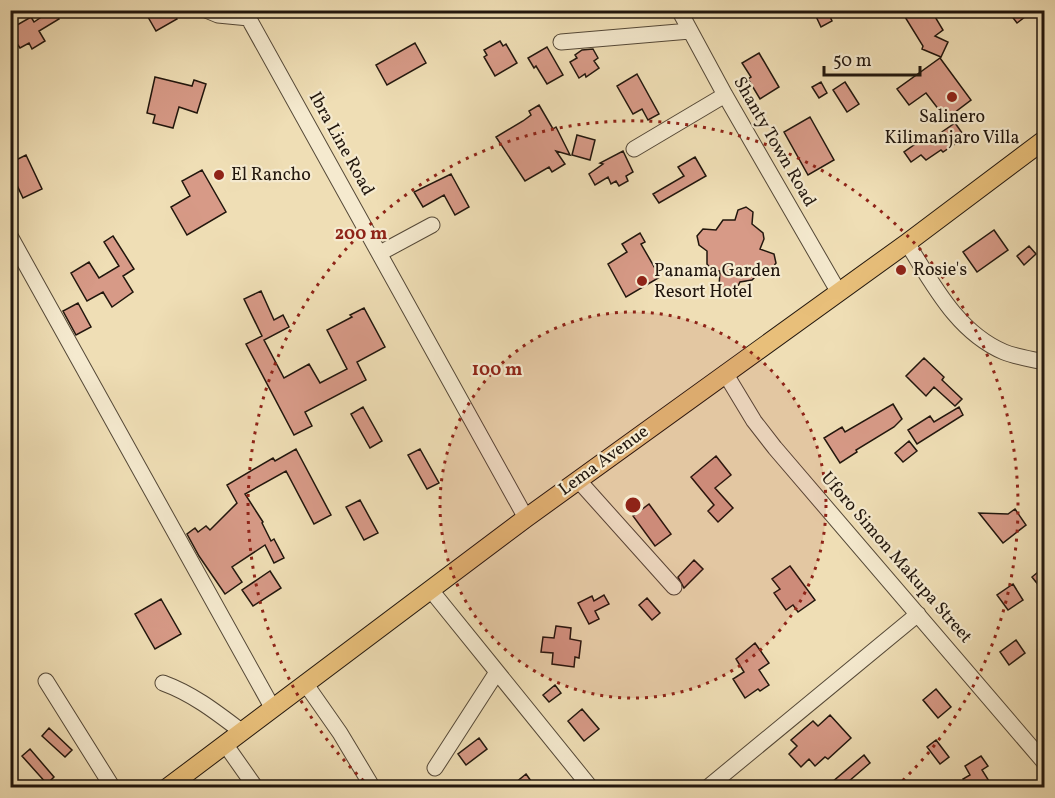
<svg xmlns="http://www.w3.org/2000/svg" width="1055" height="798" font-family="Vollkorn,serif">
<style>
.building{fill:#d79a87;stroke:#21160d;stroke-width:1.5}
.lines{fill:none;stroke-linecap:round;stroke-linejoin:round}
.minor-casing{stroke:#544837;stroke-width:17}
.major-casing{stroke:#21160d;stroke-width:20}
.minor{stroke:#f5eacf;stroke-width:15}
.major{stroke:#e8bf7a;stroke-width:18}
.ring{fill:none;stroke:#8f2418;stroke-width:3;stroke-dasharray:3 6}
.poi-dot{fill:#8f2418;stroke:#f5eacf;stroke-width:2}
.labels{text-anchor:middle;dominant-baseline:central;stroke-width:4.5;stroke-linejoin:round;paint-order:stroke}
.poi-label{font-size:18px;fill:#21160d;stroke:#f5eacf;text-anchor:start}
.street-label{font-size:18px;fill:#21160d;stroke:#f5eacf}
.centre{fill:#8f2418;stroke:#f5eacf;stroke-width:3}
.ring-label{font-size:18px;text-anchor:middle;font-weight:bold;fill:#8f2418;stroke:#f5eacf;stroke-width:4.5;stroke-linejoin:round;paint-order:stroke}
</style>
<rect width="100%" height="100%" fill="#efdeb5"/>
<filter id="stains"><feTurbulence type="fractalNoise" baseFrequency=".00333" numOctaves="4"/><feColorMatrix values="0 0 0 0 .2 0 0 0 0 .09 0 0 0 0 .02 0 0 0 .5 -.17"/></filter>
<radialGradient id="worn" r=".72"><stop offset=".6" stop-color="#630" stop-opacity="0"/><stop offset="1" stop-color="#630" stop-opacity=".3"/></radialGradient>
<path class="building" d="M52,10H54L59,19L39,31L45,41L32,49L29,43L20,48L18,45L10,49V29L31,17L34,22Z
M144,10H172L177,19L156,31Z
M813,10H827L832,21L821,27Z
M916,10H931L943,30L935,36L948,42L941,57L922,49L923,46L905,17Z
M1007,10H1034L1017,23Z
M500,41L503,46L506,44L517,63L495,76L484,57L487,55L484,50Z
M415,43L426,63L387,85L376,65Z
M547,47L563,75L547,84L536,66L534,68L528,58Z
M593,49L598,58L594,61L599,68L586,77L585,74L579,78L570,62L577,58L575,55L582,50Z
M759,53L779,87L760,99L748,79L751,77L742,63Z
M940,58L971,100L946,119L926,93L909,105L897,89Z
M637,74L659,114L648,120L642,109L633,114L617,86Z
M155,77L192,86L194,80L206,84L197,113L179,107L173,128L153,123L155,115L147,113Z
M821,82L827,93L819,98L812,87Z
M845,82L859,104L847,112L833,90Z
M539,105L553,129L556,127L570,155L556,151L565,164L552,172L549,167L525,181L496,137L523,121L531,115L529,111Z
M810,117L834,160L808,175L784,132Z
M955,123L965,137L943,152L941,150L926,160L921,155L911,162L904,152L924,138L927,142Z
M577,135L595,140L590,160L572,155Z
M623,151L633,172L626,176L628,181L619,186L616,181L611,184L608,177L595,185L589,174L603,164L600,163Z
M26,155L42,189L23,198L14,179L10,180V163Z
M695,157L706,176L659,203L653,194L684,176L678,167Z
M202,170L226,212L187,235L171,207L190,196L182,181Z
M451,174L469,207L455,215L444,195L423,207L414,192Z
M746,207L753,212L752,224L763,233L764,239L760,249L774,254L776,263L771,270L758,269L756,276L752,280L740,282L736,290L727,293L719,287L720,271L711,269L707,264V251L699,245L697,236L703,229L716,230L723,220H735L738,210Z
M994,230L1008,250L977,272L963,252Z
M640,233L645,242L641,244L660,277L626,297L608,264L627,252L622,244Z
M113,236L134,269L123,276L133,292L112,307L103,292L87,301L71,273L89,262L99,278L119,266L104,242Z
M1029,246L1036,254L1024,265L1017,256Z
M261,291L274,320L283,315L289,327L264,340L284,378L309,364L320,383L347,369L327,330L352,317L350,315L364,308L385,347L357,362L366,380L305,412L312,426L294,435L246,344L262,336L244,299Z
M78,303L91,327L76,335L63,311Z
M924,358L944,377L942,380L962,399L955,406L934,387L926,396L906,376Z
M893,404L902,419L894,427L856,450L857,452L840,463L824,438L842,427L845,432Z
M363,407L382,441L370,448L351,414Z
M959,407L963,415L917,444L908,430L930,416L934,422Z
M909,441L917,451L903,462L895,453Z
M296,449L331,515L314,524L286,471L245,494L263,522L262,523L271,541L274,539L284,558L274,563L265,545L232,567L242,582L225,594L199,556L187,534L195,528L198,532L206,526L210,530L237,503L227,485L273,458L275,461Z
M420,449L439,483L427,489L408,455Z
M716,456L731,475L715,488L733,508L718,522L708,511L714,505L691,477Z
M360,500L378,533L364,540L346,507Z
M649,504L671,534L655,546L633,516Z
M1015,509L1026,525L1003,543L979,513L1008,514Z
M694,560L703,569L684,588L678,577Z
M790,566L815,600L798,612L793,605L786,610L774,593L780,589L772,579Z
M1044,567V592L1032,577Z
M270,571L281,588L253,606L242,590Z
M1013,584L1023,600L1008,610L997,595Z
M604,595L609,604L595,611L599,619L589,624L578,603L592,596L594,601Z
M647,598L660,613L652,620L639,605Z
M161,599L181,634L155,649L135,614Z
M556,626L571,628L570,639L581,641L579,658L575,657L574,667L552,664L553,653L541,652L543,637L554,638Z
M1016,640L1025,653L1009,665L1000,652Z
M755,643L769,663L759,670L769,685L760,691L758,689L745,698L733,679L744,672L736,659Z
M555,685L561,693L549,702L543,695Z
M936,689L951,707L938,718L923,700Z
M582,709L599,729L584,741L568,721Z
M830,715L851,738L828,759L825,757L815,766L809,759L801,767L789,754L797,746L791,740L813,721L818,726Z
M49,728L72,750L65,757L42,736Z
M479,738L487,749L466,765L458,754Z
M936,740L949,757L940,764L927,747Z
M30,749L54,777L47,784L22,756Z
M864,755L870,763L841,788H825Z
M981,756L988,766L982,770L989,781L979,788H968L963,779L970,775L965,766Z
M526,774L536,788H509Z"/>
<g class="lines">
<g class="minor-casing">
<path id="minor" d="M206,10L218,15L249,18
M244,10L526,518
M679,10L725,95L838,291
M561,42L690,31
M634,149L725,95
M10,236L272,707
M907,243C933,284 957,332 1004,352C1016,357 1031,359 1044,362
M380,253L432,225
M725,373L754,421L775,448L1044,762
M579,481L674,587
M430,589L591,788
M46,681L113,788
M163,683C193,694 216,712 241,731
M305,683L340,733L373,788
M225,744L256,788
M435,768L497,672
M707,788L918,614"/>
</g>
<g class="major-casing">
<path id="major" d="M167,788L526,518L907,243L1044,140"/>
</g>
<use href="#minor" class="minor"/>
<use href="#major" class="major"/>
</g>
<circle cx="633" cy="505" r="193" fill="#8f2418" fill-opacity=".12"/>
<g class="ring">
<circle cx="633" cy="505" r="193"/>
<path d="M370 787A385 385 0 1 1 896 787"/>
</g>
<g class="poi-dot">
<circle cx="952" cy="97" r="6"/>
<circle cx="219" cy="175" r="6"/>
<circle cx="901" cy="270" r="6"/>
<circle cx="642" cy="281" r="6"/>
</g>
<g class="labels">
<g class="poi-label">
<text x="952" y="117" text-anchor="middle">Salinero<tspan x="952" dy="21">Kilimanjaro Villa</tspan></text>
<text x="231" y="175">El Rancho</text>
<text x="913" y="270">Rosie's</text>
<text x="654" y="271">Panama Garden<tspan x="654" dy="21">Resort Hotel</tspan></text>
</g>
<g class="street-label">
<text transform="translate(774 142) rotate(60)">Shanty Town Road</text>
<text transform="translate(341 144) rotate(61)">Ibra Line Road</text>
<text transform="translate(604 461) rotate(-36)">Lema Avenue</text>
<text transform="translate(896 558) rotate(49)">Uforo Simon Makupa Street</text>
</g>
</g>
<circle cx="633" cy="505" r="9" class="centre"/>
<g class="ring-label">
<text x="361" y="239">200 m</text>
<text x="497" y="375">100 m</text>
</g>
<rect width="1055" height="798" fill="none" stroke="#efdeb5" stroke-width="36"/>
<rect x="12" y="12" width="1031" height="774" fill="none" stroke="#21160d" stroke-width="3"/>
<rect x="18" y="18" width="1019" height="762" fill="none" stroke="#21160d" stroke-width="1.5"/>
<path d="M824 66v9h96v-9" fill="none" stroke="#21160d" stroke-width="3"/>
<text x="833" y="66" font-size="18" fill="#21160d" stroke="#f5eacf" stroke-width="4.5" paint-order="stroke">50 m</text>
<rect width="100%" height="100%" filter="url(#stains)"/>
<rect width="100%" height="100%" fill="url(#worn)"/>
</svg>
